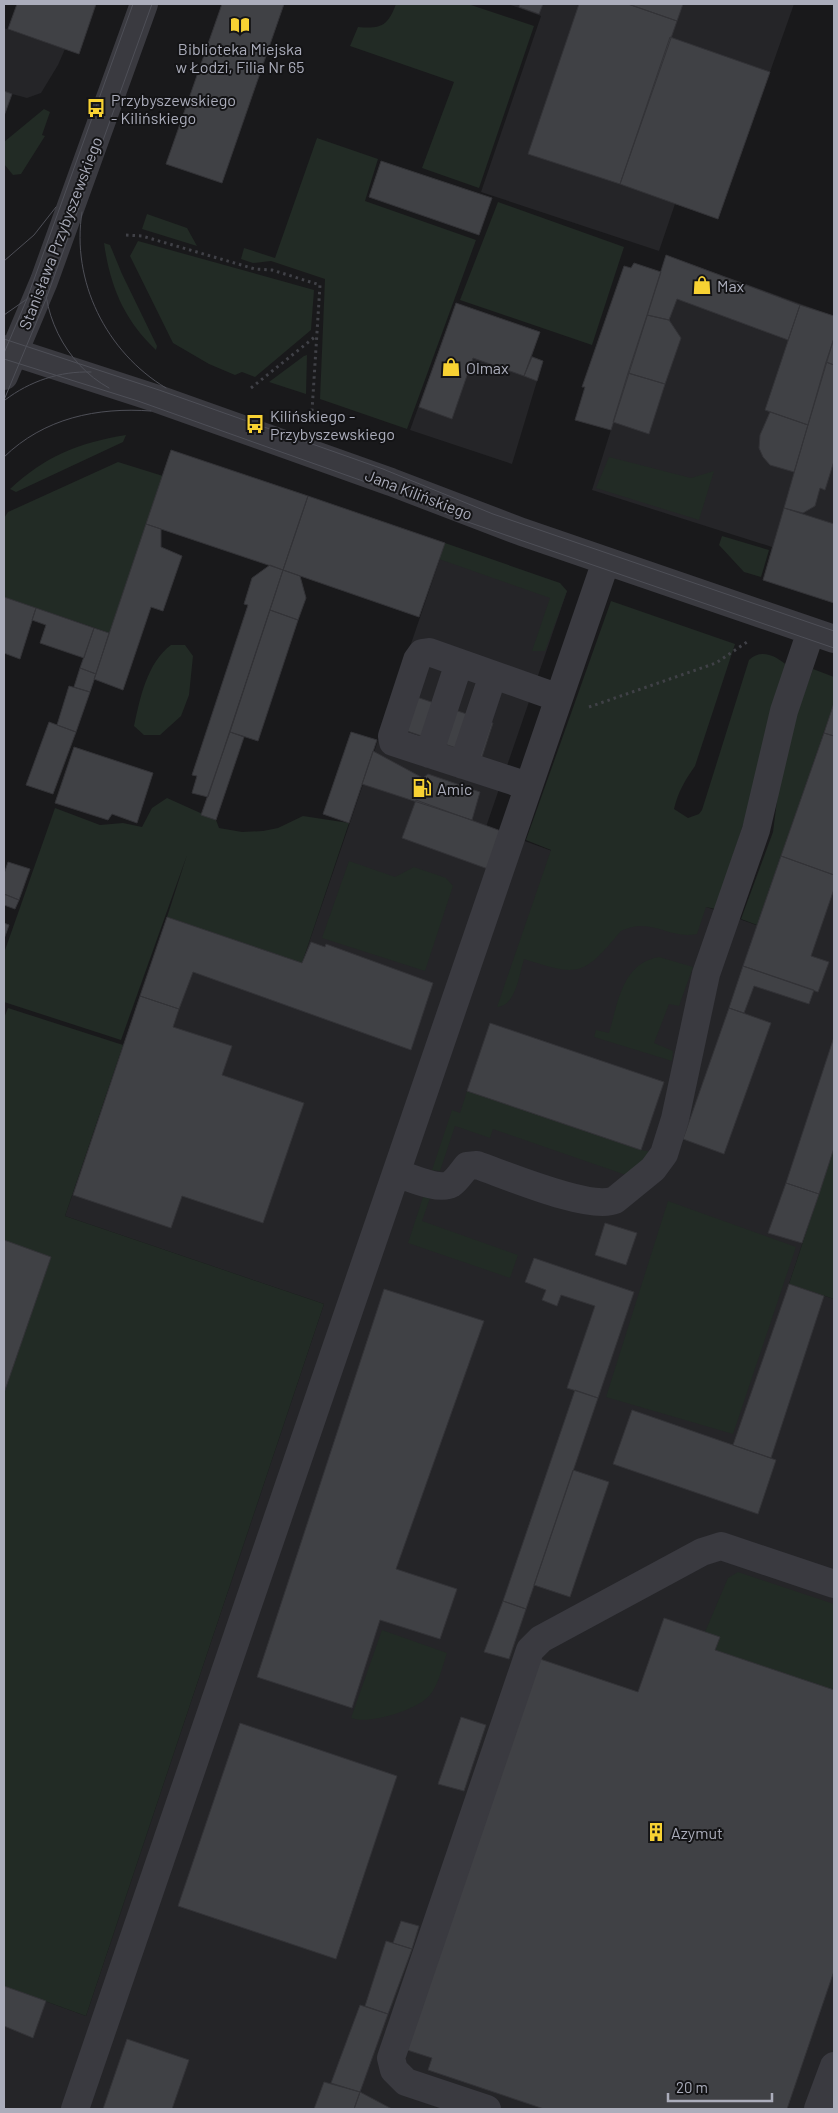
<svg xmlns="http://www.w3.org/2000/svg" width="838" height="2113" font-family="Barlow,sans-serif">
<style>
.built{fill:#252528}
.green{fill:#222b25}
.building{fill:#404145;stroke:#333337}
.lines{fill:none;stroke-linecap:round;stroke-linejoin:round}
.path{stroke:#404147;stroke-width:3;stroke-dasharray:2.5 4;stroke-linecap:butt}
.minor{stroke:#3a3a40;stroke-width:28}
.tram{stroke:#4e4f57;stroke-width:1}
.labels{text-anchor:middle;dominant-baseline:central;stroke-width:4;stroke-linejoin:round;paint-order:stroke}
.poi-label{font-size:16px;fill:#abadbb;stroke:#141416;text-anchor:start}
.street-label{font-size:16px;fill:#abadbb;stroke:#141416}
</style>
<rect width="100%" height="100%" fill="#19191b"/>
<path class="built" d="M508,4H794L718,219L675,204L659,251L481,192L541,16Z
M4,28L65,49L58,65L41,93L27,98L12,94L4,116Z
M666,255L834,316V603L763,580L772,547L592,490Z
M456,303L540,332L532,356L543,361L512,464L410,430Z
M443,550L567,591L486,827L756,925L834,703V1148L789,1284L834,1299V2109H4V1986L86,2016L324,1304L65,1216L167,917L302,963Z"/>
<path class="green" d="M396,4H468L534,26L479,188L422,168L454,82L350,46L358,27C381,29 388,26 396,4Z
M44,109L50,112L42,135L45,136L21,174L13,175L4,164V142Z
M317,138L378,159L365,201L476,240L407,429L320,399L325,279L271,261L253,263L241,259L244,248L275,258Z
M498,202L624,247L592,345L460,300Z
M147,214L187,228L197,246L142,229Z
M138,241L314,290L311,330L255,377L242,372L235,375L209,364L173,343L130,256Z
M104,243L110,245L122,274L157,346L156,350C124,320 110,286 104,243Z
M307,355L306,394L269,382L304,356Z
M126,435L123,442L16,492L10,489C46,456 77,443 126,435Z
M609,457L691,478L714,471L699,520L596,488Z
M118,462L163,476L110,633L4,597V518L8,512Z
M722,536L769,550L761,577L744,572L719,545Z
M445,543L560,583L567,591L545,651H532L550,598L439,559Z
M611,601L735,644L695,766C685,780 678,792 674,809L688,818L699,814L702,810L749,660C761,648 776,656 788,666L746,816L715,909L706,907L697,934C669,940 651,916 621,931C583,976 580,977 524,959C519,975 516,1006 497,1007L551,850L526,840Z
M171,645H185L193,656L189,695L181,716L160,735H144L134,726C140,698 147,663 171,645Z
M813,669L834,677V703L757,925L741,919L773,832L780,777L794,721Z
M167,798L216,820L219,828L242,832L263,831L278,828L303,816L349,823L302,963L167,917L187,855L121,1040L4,1002V953L55,808L100,825L123,823L142,827L152,808Z
M349,861L395,877L414,867L446,878L453,886L425,971L322,938Z
M659,957L693,967L679,1006L669,1004L654,1043L673,1051L672,1061L594,1037L596,1030L609,1033C618,1003 622,963 659,957Z
M8,1008L123,1045L65,1216L324,1304L86,2016L4,1986V1393L51,1257L4,1241V1018Z
M467,1091L641,1150L652,1152L629,1175L623,1174L493,1129L490,1138L455,1126L440,1171L432,1170L452,1110L460,1113Z
M834,1148V1299L789,1284Z
M424,1194L430,1198L422,1221L518,1255L510,1278L408,1243Z
M668,1201L796,1247L733,1434L606,1397Z
M738,1572L834,1604V1690L715,1650L719,1637L705,1632L728,1578Z
M382,1630L447,1653C442,1667 439,1684 430,1695C418,1710 368,1725 351,1718Z"/>
<path class="building" d="M17,4H96L79,54L8,29Z
M222,4H284L222,183L166,164Z
M520,4H543L539,14L519,7Z
M579,4H628L677,21L620,184L528,154Z
M628,4H683L677,21Z
M670,37L770,72L718,219L620,184Z
M4,91L12,94L4,116Z
M381,161L492,198L479,235L369,197Z
M666,255L800,305L788,340L677,299L669,320L647,315Z
M634,263L661,272L611,430L575,420L585,387H582L624,266L631,268Z
M456,303L540,332L524,376L473,358L452,419L419,407Z
M800,305L834,316V338L808,425L765,410Z
M647,315L669,320L681,338L665,384L628,373Z
M834,338V365L826,362Z
M532,357L543,361L537,381L524,376Z
M826,362L834,365V461L825,490L820,488L815,506L803,513L784,508Z
M628,373L665,384L649,434L613,422Z
M770,412L808,425L794,472L770,465L763,457L759,448L760,435Z
M171,450L308,496L283,570L146,524Z
M308,496L445,543L419,617L283,570Z
M784,508L834,524V603L763,580Z
M146,524L161,529V547L182,556L163,611L151,607L123,690L94,679Z
M270,565L283,570L208,797L192,793L197,776L192,775L248,605L244,604L252,578Z
M283,570L300,576L306,598L298,620L270,610Z
M4,597L36,608L20,659L4,653Z
M36,608L94,628L84,658L40,643L46,625L32,620Z
M270,610L298,620L258,741L230,732Z
M94,628L109,633L96,674L80,668Z
M80,668L96,674L90,692L74,687Z
M69,686L90,692L76,732L57,725Z
M396,690L493,723L482,757L384,723Z
M834,703V736L824,733Z
M49,722L76,732L53,794L26,785Z
M230,732L244,737L216,820L201,815Z
M351,732L377,740L349,823L323,814Z
M824,733L834,736V875L781,856Z
M74,747L153,773L137,823L112,814L108,820L55,803Z
M373,751L423,778L428,774L480,792L472,820L362,784Z
M416,800L501,831L488,869L402,838Z
M781,856L834,875V889L811,956L829,962L818,992L743,966Z
M8,862L30,869L19,900L4,894V874Z
M4,894L19,900L15,909L4,905Z
M167,917L302,963L311,942L325,947L326,944L433,983L411,1050L193,972L179,1009L140,996Z
M4,923L9,925L4,939Z
M743,966L814,990L809,1004L754,986L744,1013L729,1008Z
M140,996L179,1009L173,1027L232,1046L222,1075L304,1103L263,1223L182,1196L171,1228L73,1195Z
M729,1008L771,1023L724,1154L683,1139Z
M490,1023L664,1082L641,1150L467,1091Z
M834,1037V1148L819,1194L786,1183Z
M786,1183L819,1194L802,1243L768,1233Z
M605,1223L637,1233L626,1265L595,1255Z
M4,1240L51,1257L4,1393Z
M534,1258L634,1292L598,1398L567,1388L595,1306L561,1295L557,1306L542,1300L546,1290L525,1282Z
M789,1284L824,1296L771,1458L733,1445Z
M384,1289L484,1321L396,1569L457,1589L440,1639L380,1620L352,1708L257,1677Z
M575,1390L598,1398L526,1609L503,1601Z
M632,1410L776,1460L758,1514L613,1464Z
M573,1470L609,1482L570,1597L534,1585Z
M503,1601L526,1609L509,1659L484,1652Z
M664,1618L720,1637L715,1650L834,1690V1971L787,2109H544L428,2070L432,2058L404,2049L537,1658L638,1692Z
M461,1717L486,1725L464,1791L438,1784Z
M240,1723L397,1776L336,1959L178,1906Z
M401,1921L419,1926L412,1949L393,1943Z
M386,1941L412,1949L388,2014L365,2006Z
M4,1986L46,2001L33,2038L4,2026Z
M360,2005L388,2014L360,2092L331,2083Z
M127,2039L189,2060L172,2109H103Z
M324,2082L360,2092L354,2109H314Z
M360,2092L392,2109H354Z"/>
<g class="lines">
<path class="path" d="M126,235L142,236L255,269L272,270L320,285L312,411
M251,388L316,336
M589,707L716,663L747,642"/>
<path class="minor" d="M4,349L155,398L391,482L522,532L834,639
M4,376L44,281L144,4
M429,754L459,663
M463,765L493,675
M528,786L393,742L392,736L417,660L422,653L429,652L559,698
M396,1173C409,1177 439,1191 451,1184C457,1180 462,1172 467,1166L477,1165C506,1175 590,1211 615,1200L653,1169L664,1154L675,1119L706,974L756,830L784,711L811,631
M75,2109L606,561
M487,2109L406,2082L394,2070L391,2058L530,1650L541,1639L702,1552L721,1546L834,1584
M818,2109L834,2066"/>
<path class="tram" d="M82,212C71,281 106,352 166,388
M46,259C38,310 65,364 109,388
M4,261L34,235L56,207
M4,315L27,299
M4,339L159,390L383,469L493,514L834,631
M4,353L27,299L133,4
M4,359L138,401L388,490L462,520L834,648
M4,400L46,299L152,4
M5,400C30,381 60,371 91,372
M4,457C44,418 97,407 151,411"/>
</g>
<defs>
<g id="library-bare" transform="scale(1.5)"><path d="M-6-4Q-3-5.5-.7-3.5V5Q-3 3-6 4ZM6-4Q3-5.5 .7-3.5V5Q3 3 6 4Z" fill="#f8d233" stroke="#141416" stroke-width="2.5" paint-order="stroke"/></g>
<g id="bus-bare" transform="scale(1.5)"><path d="M-5-6H5V4H4V6H2V4H-2V6H-4V4H-5ZM-3.5-4V0h7V-4ZM-3.5 1.2v1.5H-2V1.2ZM2 1.2v1.5H3.5V1.2Z" fill="#f8d233" stroke="#141416" stroke-width="2.5" paint-order="stroke"/></g>
<g id="shop-bare" transform="scale(1.5)"><path d="M-5-2.5h2.3a2.7 3.5 0 0 1 5.4 0H5L5.5 6h-11ZM-1.5-2.5h3a1.5 2.3 0 0 0-3 0Z" fill="#f8d233" stroke="#141416" stroke-width="2.5" paint-order="stroke"/></g>
<g id="fuel-bare" transform="scale(1.5)"><path d="M-5.5-6h7V0h2V4h1.3V-2.5L3-4.5l.8-.8L6-3V5H2.5V1h-1V6h-7ZM-4.2-4.7v3.2H.2V-4.7Z" fill="#f8d233" stroke="#141416" stroke-width="2.5" paint-order="stroke"/></g>
<g id="building-bare" transform="scale(1.5)"><path d="M-4-6H4V6H1V3H-1V6H-4ZM-2.5-4.3h1.7v1.8h-1.7ZM.8-4.3h1.7v1.8H.8ZM-2.5-1h1.7V.8h-1.7ZM.8-1h1.7V.8H.8Z" fill="#f8d233" stroke="#141416" stroke-width="2.5" paint-order="stroke"/></g>
</defs>
<g fill-rule="evenodd">
<use href="#library-bare" x="240" y="25"/>
<use href="#bus-bare" x="96" y="108"/>
<use href="#shop-bare" x="702" y="285"/>
<use href="#shop-bare" x="451" y="367"/>
<use href="#bus-bare" x="255" y="424"/>
<use href="#fuel-bare" x="422" y="788"/>
<use href="#building-bare" x="656" y="1832"/>
</g>
<g class="labels">
<g class="poi-label">
<text x="240" y="48" text-anchor="middle">Biblioteka Miejska<tspan x="240" dy="18">w Łodzi, Filia Nr 65</tspan></text>
<text x="111" y="99">Przybyszewskiego<tspan x="111" dy="18">- Kilińskiego</tspan></text>
<text x="717" y="285">Max</text>
<text x="466" y="367">Olmax</text>
<text x="270" y="415">Kilińskiego -<tspan x="270" dy="18">Przybyszewskiego</tspan></text>
<text x="437" y="788">Amic</text>
<text x="671" y="1832">Azymut</text>
</g>
<g class="street-label">
<text transform="translate(60 233) rotate(-69)">Stanisława Przybyszewskiego</text>
<text transform="translate(419 494) rotate(21)">Jana Kilińskiego</text>
</g>
</g>
<rect width="838" height="2113" fill="none" stroke="#abadbb" stroke-width="10"/>
<path d="M668 2093v8h104v-8" fill="none" stroke="#abadbb" stroke-width="2.5"/>
<text x="676" y="2093" font-size="15" fill="#abadbb" stroke="#141416" stroke-width="4" paint-order="stroke">20 m</text>
</svg>
